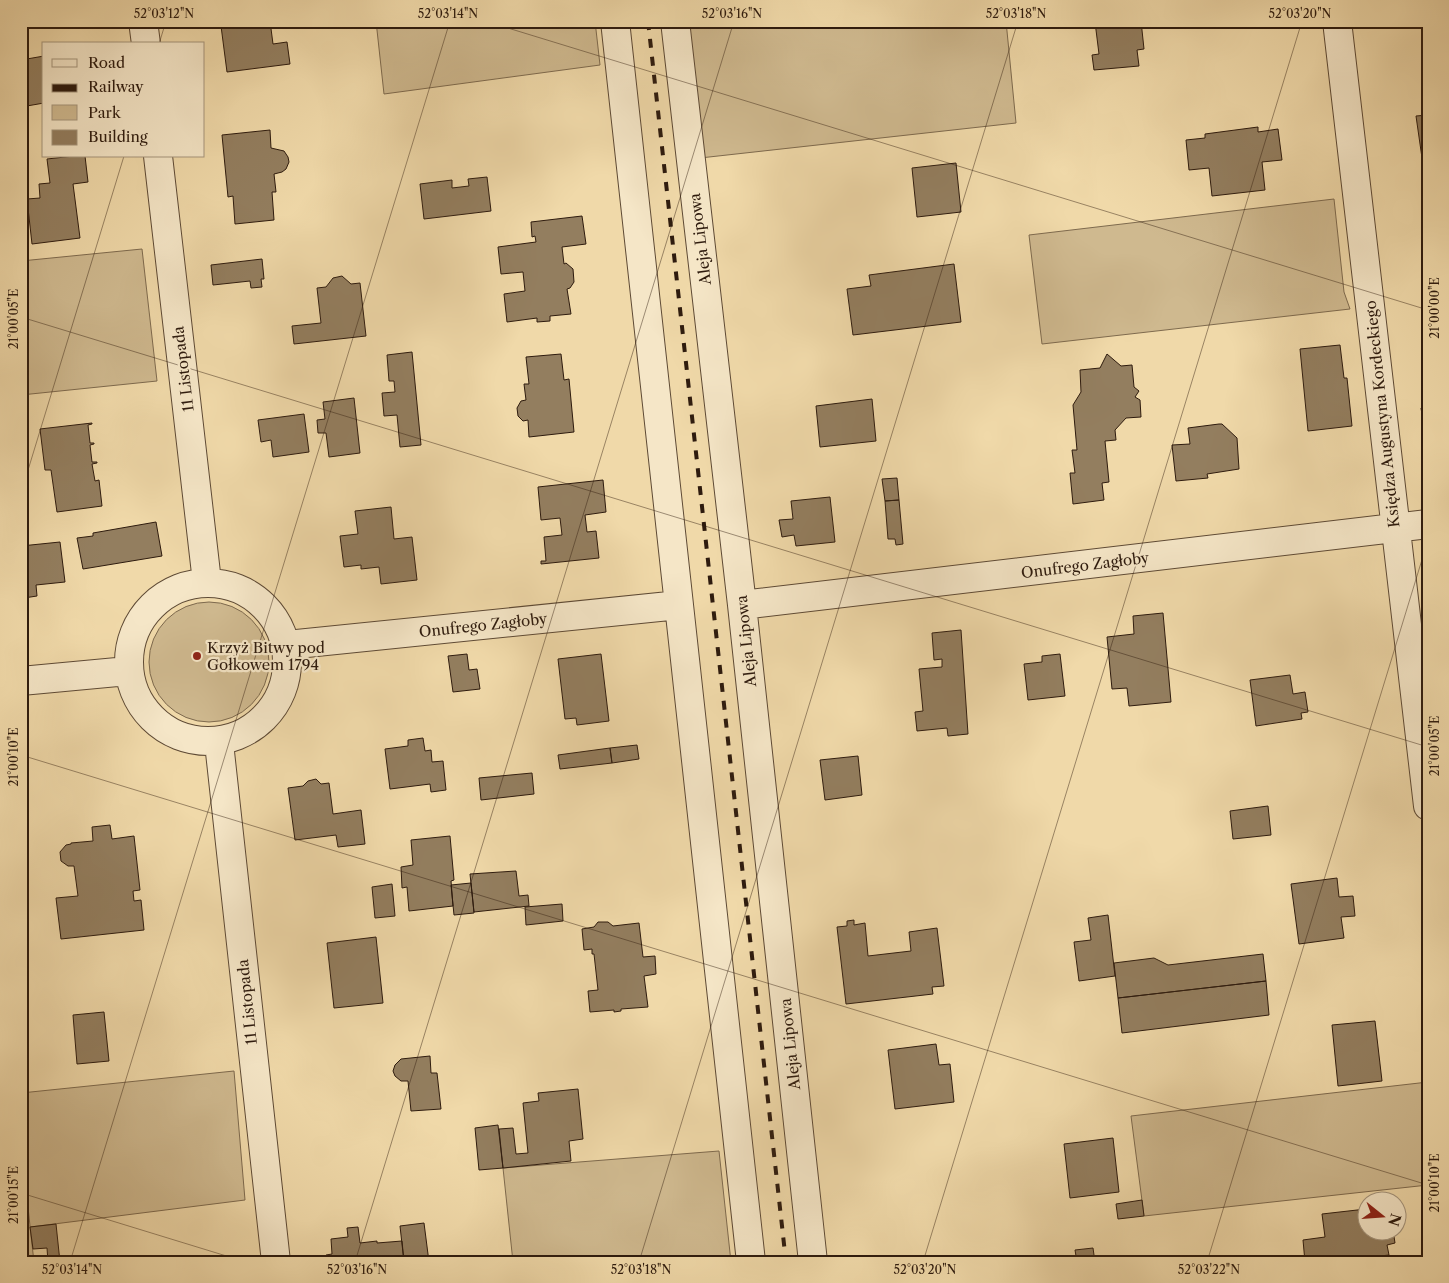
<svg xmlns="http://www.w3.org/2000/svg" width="1449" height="1283" font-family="'Libre Caslon Text',serif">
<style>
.green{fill:#cfb98f;stroke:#7e6a4e}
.building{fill:#937e5f;stroke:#2e1b0e}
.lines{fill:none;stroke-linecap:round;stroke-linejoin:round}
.street-casing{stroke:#5e4a35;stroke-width:30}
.street{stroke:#f5e6c7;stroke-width:28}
.rail{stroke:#2e1b0e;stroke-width:4;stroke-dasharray:9 9;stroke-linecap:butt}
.ticks{fill:none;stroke:#2e1b0e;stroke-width:1;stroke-opacity:0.45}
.poi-dot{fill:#8f2418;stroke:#f5e6c7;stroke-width:2}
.labels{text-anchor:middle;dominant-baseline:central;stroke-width:4.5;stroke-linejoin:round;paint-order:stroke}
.street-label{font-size:15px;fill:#2e1b0e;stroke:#f5e6c7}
.poi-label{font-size:15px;fill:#2e1b0e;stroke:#f5e6c7;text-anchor:start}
.neatline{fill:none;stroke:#2e1b0e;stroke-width:2}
.ticks-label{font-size:12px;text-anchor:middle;fill:#2e1b0e}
</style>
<rect width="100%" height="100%" fill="#f0d9a9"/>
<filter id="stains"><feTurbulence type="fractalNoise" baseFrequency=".004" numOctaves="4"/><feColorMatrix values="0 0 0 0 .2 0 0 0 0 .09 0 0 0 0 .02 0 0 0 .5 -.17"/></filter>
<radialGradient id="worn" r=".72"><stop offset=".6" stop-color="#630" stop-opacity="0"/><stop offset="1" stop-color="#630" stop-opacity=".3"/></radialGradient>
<path class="green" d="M376,21H595L600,65L384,94Z
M685,21H1006L1016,123L700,158Z
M1334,199L1344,292L1350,309L1042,344L1029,235Z
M142,249L157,381L21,395V261Z
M149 662a60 60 0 1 1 120 0a60 60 0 1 1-120 0Z
M234,1071L245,1200L30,1227L34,1262H21V1228L30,1226L21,1140V1093Z
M1428,1082V1185L1144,1216L1131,1116Z
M719,1151L731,1262H513L503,1168Z"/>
<path class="building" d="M225,21H270L273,44L287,42L290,64L227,72L221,26L226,25Z
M1141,21L1144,49L1137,50L1139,66L1094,70L1092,55L1099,54L1095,22Z
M44,56V103L21,107V60Z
M1428,115V172H1424L1416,116Z
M1258,127V132L1278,129L1282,160L1262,162L1265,190L1212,196L1209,168L1189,170L1186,140L1205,138V134Z
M270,130L271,148L284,151L288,157L289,162L286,169L282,172L274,174L276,192H272L274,220L235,224L233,196L228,197L222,135Z
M74,156H85L88,182L73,184L80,238L32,244L27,199L40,198L39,184L50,183L47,159Z
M956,163L961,212L917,217L912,168Z
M487,177L491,211L424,219L420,184L452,180V188L469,186L468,179Z
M582,216L586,244L562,247L564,264L566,263L573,269L574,282L570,288L567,289L571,314L550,316V321L537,322V318L507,322L504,294L525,291L523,272L501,274L498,247L536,242L535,236L532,237L531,222Z
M262,259L264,279H261L262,287L251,288L250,281L213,285L211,265Z
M954,264L961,322L853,335L847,289L871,286L869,275Z
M342,276L351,284L360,283L366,336L294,344L292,326L321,323L317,288L326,287L333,278Z
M1340,345L1344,378H1347L1352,426L1308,431L1300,349Z
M412,352L421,445L400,447L397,415L384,416L382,393L395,392L394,381H389L387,355Z
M561,354L564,380L569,379L574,432L529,437L528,420L523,421L518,416L517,408L521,401L526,400L524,384H529L526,357Z
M1107,354L1121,366L1132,365L1134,387L1139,391L1135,397L1140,400L1141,417L1126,418L1115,430L1116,440L1105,441L1109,482L1102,483L1104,500L1073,504L1070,473H1075L1072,450H1077L1073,405L1081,392L1080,370L1100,368Z
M354,398L360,453L329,457L326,433H318L317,420L325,419L323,402Z
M872,399L876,441L820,447L816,406Z
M1428,407V457L1426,447H1424L1422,427H1424L1421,408Z
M304,414L309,452L273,457L271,440L261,442L258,420Z
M92,423V424L88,425L90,443H94V444L90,445L92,462H97V463L92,464L95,481L99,480L102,506L57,512L51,470H45L40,429Z
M1219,424H1222L1237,438L1239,469L1207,474L1208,478L1176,481L1172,445L1190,444L1188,428Z
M897,478L899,500L885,501L882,479Z
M603,480L606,512L585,515L587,532L596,531L599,558L541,564V561H546L544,537L562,535L560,518L541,520L538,487Z
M830,497L835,542L796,546L794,535L782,537L779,520L793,519L791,501Z
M899,500L903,544L896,545L895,539H888L885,501Z
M391,507L394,539L412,537L417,580L381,584L379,567L361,569V565L344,567L340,536L358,534L355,511Z
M156,522L162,556L83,569L77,538L93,536V533Z
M60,542L65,582L36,585L37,596L24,598L23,587H21V546Z
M1163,613L1171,702L1129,706L1127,688L1112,689L1107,637L1134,634L1133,616Z
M961,630L968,734L948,736L947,728L917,731L915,712L923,711L919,669L942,667V659L934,660L932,633Z
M467,654L469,670L477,669L480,689L453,692L448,656Z
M601,654L609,721L577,725L576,718L565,719L558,659Z
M1060,654L1065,696L1028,700L1024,664L1042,662V656Z
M1290,675L1293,694L1305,692L1308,712L1301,713L1302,719L1256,726L1250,680Z
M423,738L425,751L431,750L432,762L443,761L446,790L431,792L430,784L390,789L385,749L408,746V740Z
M637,745L639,759L612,763L610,748Z
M610,748L612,763L560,769L558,755Z
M858,756L862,795L825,800L820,760Z
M532,773L534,794L481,800L479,778Z
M316,779L321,784L329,783L333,814L361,810L365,844L338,847L336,835L295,840L288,788L303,786L308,781Z
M1268,806L1271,835L1233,839L1230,811Z
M110,825L112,839L134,836L140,890L133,891L134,901L141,900L144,930L61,939L56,898L78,896L74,866H68L61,861L60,852L66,845L71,844V843L93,841L92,827Z
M450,836L454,880L451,881L453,906L409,911L407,887L402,888L401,867L413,865L411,840Z
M516,871L519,896L528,895L529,906L474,912L470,874Z
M1337,878L1339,897L1353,896L1355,916L1341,917L1344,938L1299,944L1291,884Z
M471,883L474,913L454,915L451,885Z
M392,884L395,916L375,918L372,887Z
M562,904L563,921L526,925L525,907Z
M1108,915L1115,976L1079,981L1074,942L1091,940L1088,918Z
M854,920V925L865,923L868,956L911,951L909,932L937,928L944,986L932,987L933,994L846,1004L837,927L847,926V921Z
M598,922H608L613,926L639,923L643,957L655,956L656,974L644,976L648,1007L621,1009V1011L614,1012V1010L590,1012L588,991L598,990L594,954H592V949L584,950L582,929L594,927Z
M376,937L383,1003L334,1008L327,943Z
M1263,954L1266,981L1118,998L1114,963L1154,958L1168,965Z
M1266,981L1269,1015L1122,1033L1118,998Z
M104,1012L109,1061L77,1064L73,1015Z
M1375,1021L1382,1081L1338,1086L1332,1025Z
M936,1044L939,1065L950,1064L954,1102L895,1109L888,1050Z
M430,1056L431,1073H437L441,1109L411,1111L408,1081H401L395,1076L393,1071L395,1065L401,1059Z
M578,1089L583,1139L569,1141L571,1161L503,1168L499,1129L513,1128L516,1154L528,1153L523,1103L539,1101L538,1093Z
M498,1125L503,1168L479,1170L475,1128Z
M1113,1138L1119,1192L1070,1198L1064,1144Z
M1142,1200L1144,1216L1118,1219L1116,1204Z
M1366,1209V1230H1393L1395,1243L1387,1245L1389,1255L1355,1259L1353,1262H1305L1303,1240L1325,1237L1322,1214Z
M424,1223L429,1262H404L400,1226Z
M56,1224L60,1262H48L47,1248L33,1249L30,1227Z
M358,1227L360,1243L377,1241V1243L402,1241L404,1262H327L326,1255L332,1254L331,1239L348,1237L347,1228Z
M1093,1248L1095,1262H1077L1075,1250Z"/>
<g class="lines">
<g class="street-casing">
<path id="street" d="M143,21L146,44
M615,21L751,1262
M675,21L742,605L813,1262
M1337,21L1428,806
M158,156L207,582
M129 662a79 79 0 1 1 158 0a79 79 0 1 1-158 0Z
M742,605L1428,524
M287,645L679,605
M21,681L128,671
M219,743L276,1262"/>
</g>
<use href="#street" class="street"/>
<path class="rail" d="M648,21L786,1262"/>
</g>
<path class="ticks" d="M485,21L1428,310M159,44L166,21M21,317L1428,747M21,493L124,156M21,755L1428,1185M21,1193L246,1262M70,1262L450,21M355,1262L734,21M639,1262L1018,21M923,1262L1302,21M1207,1262L1428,540"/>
<circle class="poi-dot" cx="197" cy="656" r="5"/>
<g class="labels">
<g class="street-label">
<text transform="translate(700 239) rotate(-97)">Aleja Lipowa</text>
<text transform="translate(183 369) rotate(-97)">11 Listopada</text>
<text transform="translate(1382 414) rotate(-96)">Księdza Augustyna Kordeckiego</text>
<text transform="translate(1085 565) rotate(-7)">Onufrego Zagłoby</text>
<text transform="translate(483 625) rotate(-6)">Onufrego Zagłoby</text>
<text transform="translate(746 641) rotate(-96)">Aleja Lipowa</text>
<text transform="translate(247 1002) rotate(-96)">11 Listopada</text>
<text transform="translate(790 1044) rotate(-96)">Aleja Lipowa</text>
</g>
<g class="poi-label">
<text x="207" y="647">Krzyż Bitwy pod<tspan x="207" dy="17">Gołkowem 1794</tspan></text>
</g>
</g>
<rect width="1449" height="1283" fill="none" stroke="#f0d9a9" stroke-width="55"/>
<rect x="42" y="42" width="162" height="115" fill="#f5e6c7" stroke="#a5957d"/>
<rect x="52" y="59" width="25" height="8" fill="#f5e6c7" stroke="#a5957d"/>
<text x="88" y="68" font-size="15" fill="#2e1b0e">Road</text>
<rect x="52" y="84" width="25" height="8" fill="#2e1b0e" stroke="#a5957d"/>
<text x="88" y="92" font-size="15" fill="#2e1b0e">Railway</text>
<rect x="52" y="105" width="25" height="15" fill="#cfb98f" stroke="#a5957d"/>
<text x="88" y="118" font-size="15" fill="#2e1b0e">Park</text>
<rect x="52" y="130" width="25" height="15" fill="#937e5f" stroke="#a5957d"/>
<text x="88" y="142" font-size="15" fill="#2e1b0e">Building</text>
<g transform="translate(1382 1216) rotate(107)"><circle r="24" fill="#f5e6c7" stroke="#a5957d"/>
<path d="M0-4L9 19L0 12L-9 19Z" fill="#8f2418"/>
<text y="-8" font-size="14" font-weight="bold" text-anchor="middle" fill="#2e1b0e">N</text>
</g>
<rect x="28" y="28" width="1394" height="1228" class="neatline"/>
<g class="ticks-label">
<text x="164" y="18">52°03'12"N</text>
<text x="448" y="18">52°03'14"N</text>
<text x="732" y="18">52°03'16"N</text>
<text x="1016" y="18">52°03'18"N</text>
<text x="1300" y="18">52°03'20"N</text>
<text transform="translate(1435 308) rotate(-90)" y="4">21°00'00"E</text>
<text transform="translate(14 319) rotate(-90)" y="4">21°00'05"E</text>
<text transform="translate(1435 746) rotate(-90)" y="4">21°00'05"E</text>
<text transform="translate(14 757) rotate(-90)" y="4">21°00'10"E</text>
<text transform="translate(1435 1183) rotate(-90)" y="4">21°00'10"E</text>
<text transform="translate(14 1195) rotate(-90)" y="4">21°00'15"E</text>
<text x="72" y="1274">52°03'14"N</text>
<text x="357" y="1274">52°03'16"N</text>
<text x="641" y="1274">52°03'18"N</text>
<text x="925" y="1274">52°03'20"N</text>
<text x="1209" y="1274">52°03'22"N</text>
</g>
<rect width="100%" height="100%" filter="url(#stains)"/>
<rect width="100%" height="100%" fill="url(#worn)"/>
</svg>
